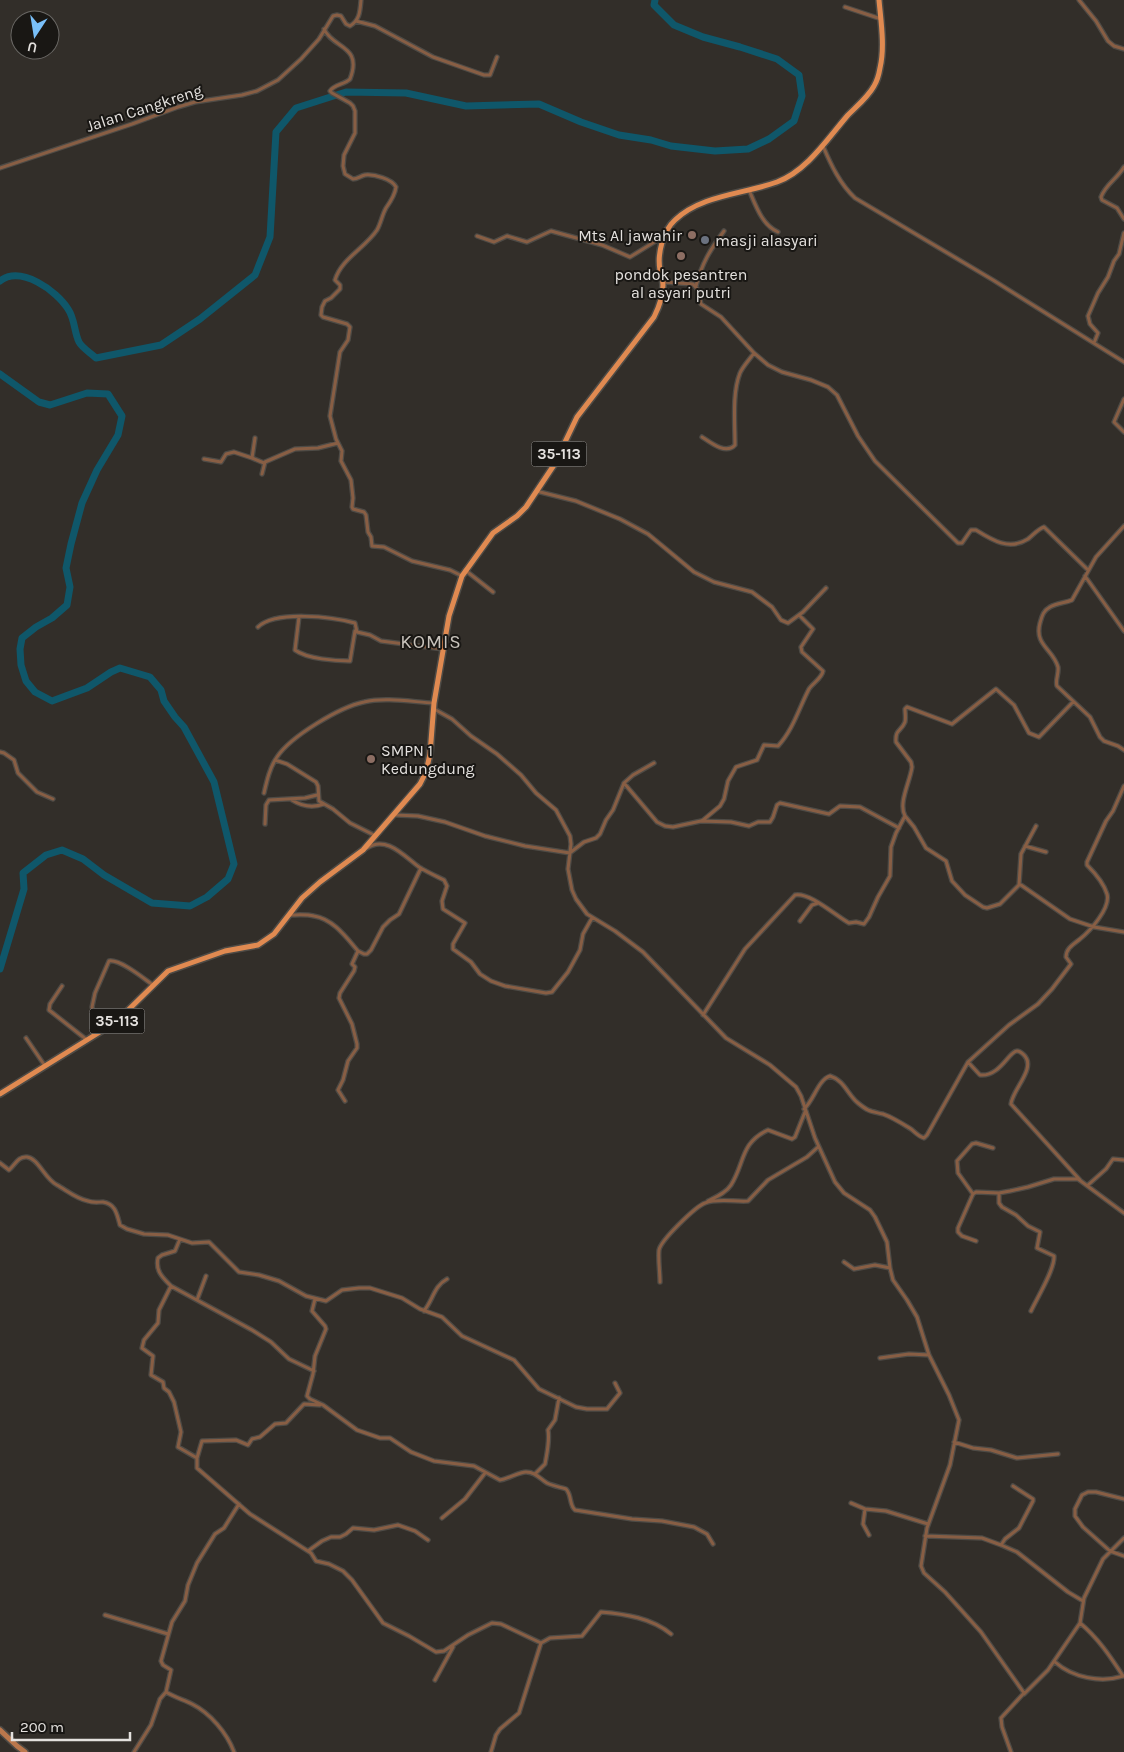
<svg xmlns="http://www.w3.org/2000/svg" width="1124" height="1752" font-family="Karla,sans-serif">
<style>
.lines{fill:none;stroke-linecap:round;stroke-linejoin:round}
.river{stroke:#0f576a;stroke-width:7}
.street-casing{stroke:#4e4b46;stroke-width:5.5}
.secondary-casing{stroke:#4e4b46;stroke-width:8}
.primary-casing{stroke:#4e4b46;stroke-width:8}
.street{stroke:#885e44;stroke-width:3}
.secondary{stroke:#ba774c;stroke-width:5}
.primary{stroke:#e08a51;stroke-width:5}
.education-dot{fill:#8d6e63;stroke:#191714;stroke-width:2}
.worship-dot{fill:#6b7280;stroke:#191714;stroke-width:2}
.labels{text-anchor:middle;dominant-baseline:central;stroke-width:4;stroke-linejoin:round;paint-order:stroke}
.shield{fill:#191714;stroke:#a7a4a1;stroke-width:1}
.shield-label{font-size:15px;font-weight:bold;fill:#e4e1de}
.street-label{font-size:16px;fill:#e4e1de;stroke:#191714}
.poi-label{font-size:16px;fill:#e4e1de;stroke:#191714;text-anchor:start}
.quarter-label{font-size:19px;letter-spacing:1px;fill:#c8c3bc;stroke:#191714}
</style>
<rect width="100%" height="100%" fill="#322e29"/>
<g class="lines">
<path class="river" d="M0,281C21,265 57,291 68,309C75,319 74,332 79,342C82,348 91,353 96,358L161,345L200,319L255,275L270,237L276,132L296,108L346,92L406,93L466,106L539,104L581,122L619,135L651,140L671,146L715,151L748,149L769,139L794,121L802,96L799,75L777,59L740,47L703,37L674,25L654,5L655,0
M0,374L39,402L50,405L87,393L108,394L122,416L118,435L97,470L82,503L71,544L66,568L70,587L67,605L52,618L36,627L22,638L20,649L21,665L26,681L35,692L52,701L87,688L111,672L120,668L150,677L161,690L164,701L175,717L184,727L214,782L234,864L228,879L207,897L190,906L152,903L104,875L83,859L62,850L46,855L23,873L24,889L0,969"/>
<g class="street-casing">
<path id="street" d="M1079,0L1096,21L1108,41L1114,46L1124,49
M845,7L881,19
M356,21L375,26L433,57L484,75H490L497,57
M324,29C333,49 363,45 350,79C344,85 334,84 330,91L332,93L350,103L353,106L355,111V133L344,155L343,166L345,174L353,179C358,179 360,176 365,175C374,174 392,179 396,187C395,195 391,201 386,208C382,215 381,223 377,230C365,248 341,259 335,280L340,285V289L331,298L325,301L322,307L321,315L323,317L347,324L350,327L348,340L340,352L330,416L336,439L342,451L341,461L351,480L353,498L352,507L353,509L364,512L366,515L368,532L371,537L372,546L384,547L412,561L450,570L462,576
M823,146C831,165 840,184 855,198L993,280L1124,362
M1124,167C1117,179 1106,184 1101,197L1102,200L1117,208L1124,219
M0,168L132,124L178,107L195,102L242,95L257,91L278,80L301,59L319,39L333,16L337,15L341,16L346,24L350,26C360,20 360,11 361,0
M749,190C756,206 762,225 778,232
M477,236L494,242L507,236L527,242L551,231L602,245L630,257L664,236
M663,282L693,284L698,290L701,304L721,317L754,353L768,365L782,372L811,380L828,387L837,395L858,436L875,461L958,543H962L971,530H976C992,540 1009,551 1028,539C1033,535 1038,529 1044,527L1088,570
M696,286C702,263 710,250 724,231
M1094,343L1098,333L1090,324L1088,316L1098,293L1108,277L1114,261L1119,254L1124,233
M1124,399L1114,422L1124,432
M702,437C711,443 726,455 735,445C735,423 732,393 740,373C743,366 750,359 754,353
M255,438L252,458L264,463
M204,459L221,462L226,454L234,452L252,458
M262,474L265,462L295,449L318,448L338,443
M536,491L576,501L620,519L648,534L694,572L714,582L752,592L772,607L781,620L788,623L803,612L826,588
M1124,526L1096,557L1072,600C1065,603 1057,603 1050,607C1043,611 1042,616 1040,623C1034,645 1053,649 1058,667C1059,674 1055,680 1057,686L1090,717L1100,737L1104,741L1118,746L1124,750
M465,570L493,592
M1085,576L1124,631
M299,617L295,650C307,659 336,661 350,661L355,631
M258,627C276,610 333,617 355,623L357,632L370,635L381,641L443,649
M434,709L452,719L471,736L497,754L521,775L536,793L556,810L570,836L571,844L568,869L572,890L576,899L587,914L615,931L643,952L726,1038L770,1065L796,1087L801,1096L815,1138L835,1182L844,1193L870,1210L875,1217L887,1242L890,1268L893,1280L907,1300L917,1317L929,1355L949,1395L959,1420L950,1465L927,1528L921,1566L924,1573L945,1592L981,1632L1024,1693L1001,1718L1002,1727L1011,1752
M0,752L4,753L14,760L18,773L37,792L53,799
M275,760L287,764L316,782L318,786L319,801L333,809L350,823L376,836
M624,783L657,822L665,826L673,827L701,821L731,822L749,826L758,822H770L773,817L777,805L780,803L829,814L840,806L860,807L899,828
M264,793C267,780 270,767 277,757C291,736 340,707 364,702C385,697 413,702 434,703
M292,800C303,807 313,808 324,804
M395,815L418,816L445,822L485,836L525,846L570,853
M905,816L914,827L926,848L946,861L952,881L965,895L983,907L987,908L1000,904L1019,885H1021L1070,919L1094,927L1124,932
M702,821L720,806L724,799L728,781L736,767L757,760L764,745L778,746C793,730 799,708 809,689C813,683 822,678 823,671L802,652L801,647L813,629L799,615
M265,824L266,805L269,800L305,798L317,795
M1025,846L1046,852
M367,848C386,835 404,856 419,867C427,872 436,876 444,880L447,886L442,901L443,909L465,923L453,944V949L471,962L480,974L491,981L505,986L546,993L552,992L568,972L580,950L583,934L592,918
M571,852L584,842L596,838L600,834L606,820L613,810L624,783L633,775L654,763
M1019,885L1021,854L1036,826
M289,915C297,915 306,914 314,916C333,919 346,937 358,951L352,964L355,967L354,971L340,993L339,998L352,1024L357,1044V1048L348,1061L343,1080L338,1090L345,1101
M800,921L812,905L818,903
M358,951L364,954H367L371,950L383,927L390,920L399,914L421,868
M62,986L50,1004L49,1010L87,1040
M703,1015L745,949L795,895C810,892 836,916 849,923L856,922L864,924L869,917L878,897L890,876L891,847L896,833L905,816C898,803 910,782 912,767L911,762L896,742C895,729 901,732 905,722C906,718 905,713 905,709L907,707L952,724L996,689L1014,705L1029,733L1039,737L1073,702
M99,1033L92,1007L95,993L109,961C120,959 143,978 153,985
M26,1038L45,1066
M968,1062L980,1075C1000,1077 1009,1051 1017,1051C1020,1051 1022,1053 1024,1055C1037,1068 1012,1090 1011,1104L1080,1180
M804,1109C814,1100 818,1080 830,1076C844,1080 848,1095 858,1103C869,1112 870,1111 883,1114C892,1117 903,1124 911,1129C915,1132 918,1136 924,1138L927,1135L968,1062L1009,1025L1038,1004L1052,989L1071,964L1066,957C1066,948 1074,944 1080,939C1090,931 1111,908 1107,894C1104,884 1094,872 1087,865V862L1106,821L1113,811L1124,786
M0,1163L9,1170C15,1165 18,1156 27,1157C38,1158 45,1179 57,1185C66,1190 77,1199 88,1201C93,1203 98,1202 103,1202C116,1204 117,1215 120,1225L127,1229L144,1234L168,1235L192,1243L209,1242L239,1272L259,1275L279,1281L306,1296L326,1301L342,1290L359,1288H370L402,1298L420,1309L442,1317L462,1336L514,1360L539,1389L576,1407L587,1409H607L620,1393L615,1383
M1088,1185L1106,1169L1113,1159L1124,1160
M999,1193V1203L1002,1207L1016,1215L1028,1226L1040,1232L1037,1248L1054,1256C1055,1269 1037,1298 1031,1311
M973,1194L958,1173L957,1161L972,1144L976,1143L993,1148
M708,1201C716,1197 726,1193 731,1185C745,1163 740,1143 768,1130L792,1139L795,1137L805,1112
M180,1239L175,1251L162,1255L158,1258C155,1271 163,1278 171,1286L252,1330L271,1342L289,1359L314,1371
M976,1241L962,1236L958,1232V1228L973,1194L976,1192L999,1193L1010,1191L1028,1187L1054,1179H1078L1124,1213
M844,1262L854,1269L875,1265L890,1268
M660,1282C660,1272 658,1260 659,1250C661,1240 695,1207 705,1203C717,1198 735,1202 748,1201L768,1180L807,1157L818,1147
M171,1286L159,1310L158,1323L144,1340L142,1348L153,1356L151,1375L163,1382L164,1388L169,1392L174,1402L181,1432L178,1447L197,1458V1468L250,1514L311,1553L316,1561L329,1564L343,1571L352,1580L383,1623L409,1636L436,1652L444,1651L468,1635L492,1623L501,1624L541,1643L550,1638L582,1636L601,1612C625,1614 652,1618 671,1634
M315,1299L312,1311L325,1326L326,1329L315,1356L313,1374L307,1396L310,1399L323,1405L357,1430L380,1438H390L411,1452L434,1461L474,1466L500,1480C508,1479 519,1472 526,1472C536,1472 540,1479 547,1483C553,1486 560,1487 566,1489C572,1495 569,1505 575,1510L632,1519L662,1521L694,1527L707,1534L713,1544
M197,1300L206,1276
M424,1311C433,1300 434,1286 447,1279
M880,1358L909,1354L929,1355
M954,1442L973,1448L991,1450L1017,1458L1058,1454
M197,1458L202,1441L236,1440L248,1445L252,1439L260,1437L275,1424L286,1423L304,1404L320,1405
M535,1474L545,1464C547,1453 550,1441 548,1430L555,1420L559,1398
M1124,1499L1096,1492H1088L1082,1495L1075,1509V1516L1083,1527L1110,1551L1124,1556
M851,1503L865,1509L886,1511L928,1524
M865,1509L863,1524L869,1535
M442,1518L465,1499L485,1473
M925,1536L982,1538L1001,1545L1005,1539L1019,1528L1033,1501V1499L1013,1486
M1001,1545L1017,1552L1068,1592L1083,1601
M308,1551L322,1541L331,1537H340L346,1534L353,1528L374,1530L398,1525L415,1531L428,1540
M105,1615L168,1634
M1080,1623C1098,1638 1110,1656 1123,1676
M1055,1662C1073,1678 1101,1683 1124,1676
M435,1680L453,1647
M1024,1694L1048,1670L1080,1623L1084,1598L1103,1559L1124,1538
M134,1752L151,1725L160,1699L166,1692
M234,1752C227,1733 210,1713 192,1704C184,1700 174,1697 166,1692L171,1670L163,1665L161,1661L172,1622L185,1601L188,1585L197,1563L215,1534L224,1528L239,1504
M491,1752L496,1735L500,1729L519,1713L541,1643"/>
</g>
<g class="secondary-casing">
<path id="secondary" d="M0,1730L17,1746L25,1752"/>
</g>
<g class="primary-casing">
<path id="primary" d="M0,1094L116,1022L168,971L225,951L258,945L274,934L302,898L320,882L363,850L420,784L426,772L430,754L434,703L449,616L462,576L493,533L517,516L526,507L554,465L577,417L654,317C659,307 663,297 663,285C663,279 660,275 660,270C657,254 663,231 675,220C701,195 744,194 777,182C807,171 828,138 848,115C857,106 868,97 874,86C877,81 879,74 880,68C885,47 881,22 879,0"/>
</g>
<use href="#street" class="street"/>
<use href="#secondary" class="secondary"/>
<use href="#primary" class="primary"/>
</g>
<g class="education-dot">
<circle cx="692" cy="235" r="5"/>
<circle cx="681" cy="256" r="5"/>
<circle cx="371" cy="759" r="5"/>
</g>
<circle class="worship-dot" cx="705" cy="240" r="5"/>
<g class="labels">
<g class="shield">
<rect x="531.5" y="441.5" width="55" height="25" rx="4"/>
<rect x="89.5" y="1008.5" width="55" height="25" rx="4"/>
</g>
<g class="shield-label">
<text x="559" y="454">35-113</text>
<text x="117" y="1021">35-113</text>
</g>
<g class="street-label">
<text transform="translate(144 108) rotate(-18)">Jalan Cangkreng</text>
</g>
<g class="poi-label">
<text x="682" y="235" text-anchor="end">Mts Al jawahir</text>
<text x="715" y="240">masji alasyari</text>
<text x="681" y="274" text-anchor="middle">pondok pesantren<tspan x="681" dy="18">al asyari putri</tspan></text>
<text x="381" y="750">SMPN 1<tspan x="381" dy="18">Kedungdung</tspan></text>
</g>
<g class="quarter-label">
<text x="431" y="642">KOMIS</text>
</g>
</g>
<g transform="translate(35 35) rotate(192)"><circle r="24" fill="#191714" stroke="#6a6865"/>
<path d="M0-4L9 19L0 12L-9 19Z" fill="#79bff8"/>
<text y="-8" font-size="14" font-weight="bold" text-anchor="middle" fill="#e4e1de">U</text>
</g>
<path d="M12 1732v8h118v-8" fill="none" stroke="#e4e1de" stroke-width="2.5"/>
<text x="20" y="1732" font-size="15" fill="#e4e1de" stroke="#191714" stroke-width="4" paint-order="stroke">200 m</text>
</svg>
